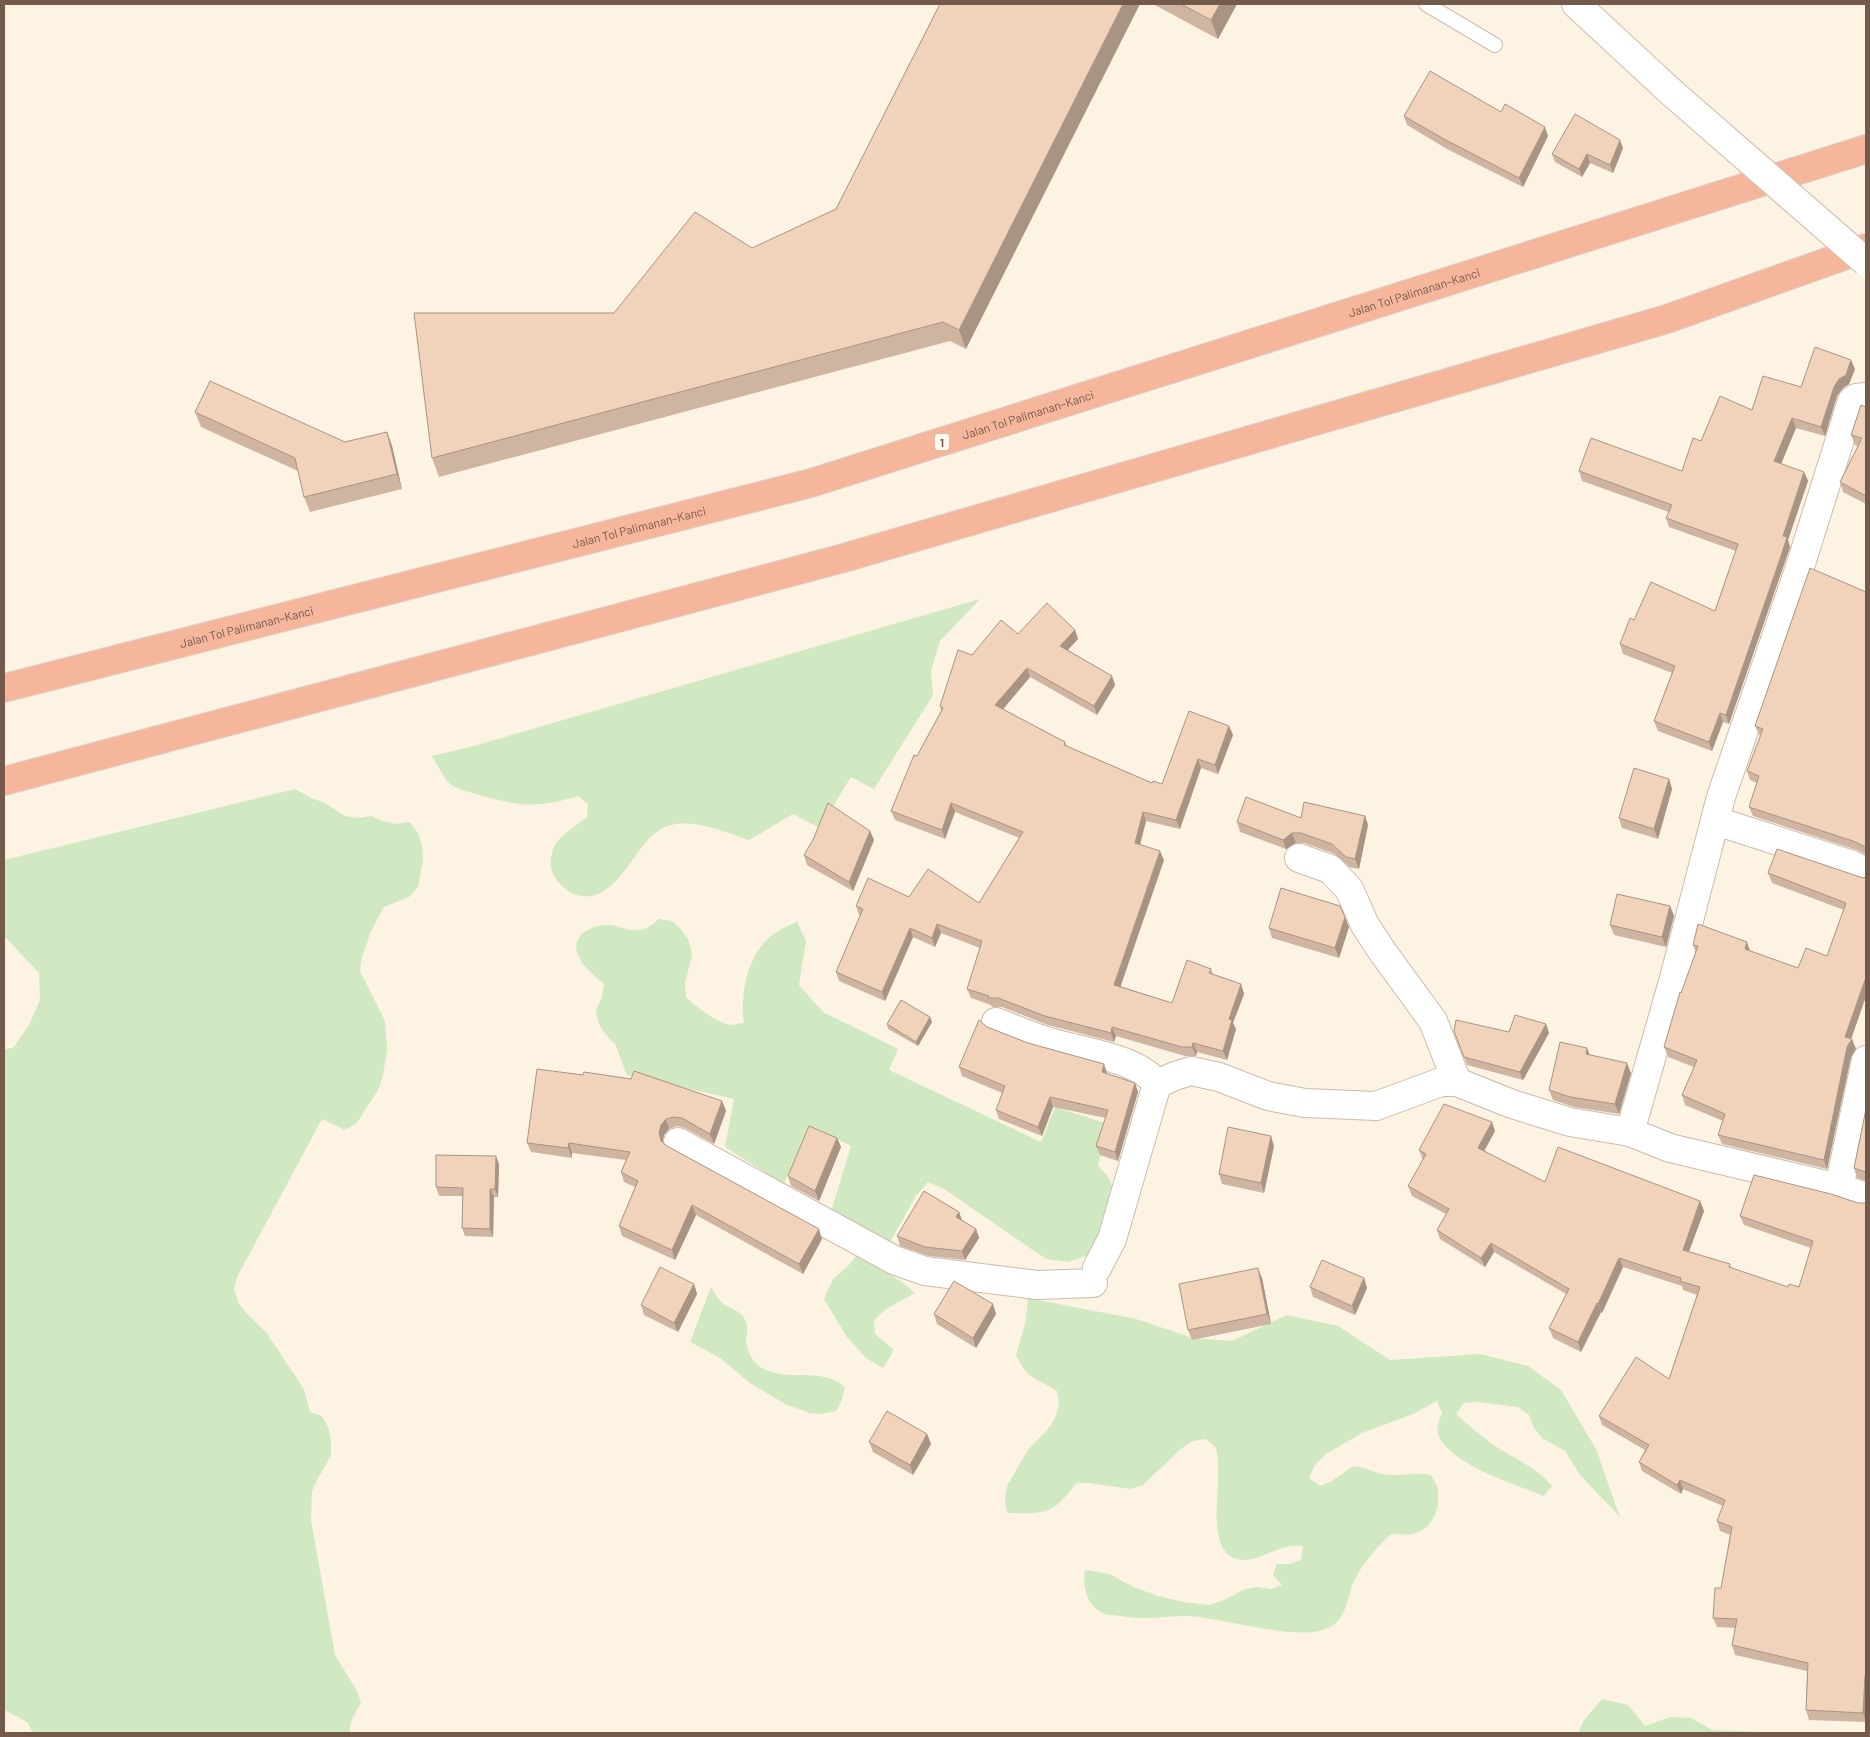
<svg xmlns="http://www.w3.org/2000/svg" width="1870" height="1737" font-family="Barlow,sans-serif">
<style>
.green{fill:#d1e9c2}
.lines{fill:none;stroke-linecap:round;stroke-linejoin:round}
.lane-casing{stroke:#cdbbaa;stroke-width:16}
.street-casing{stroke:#cdbbaa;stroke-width:30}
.secondary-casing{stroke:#d2bdaa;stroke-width:30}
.highway-casing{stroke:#dbd4d0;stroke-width:30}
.lane{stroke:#fff;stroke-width:14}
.street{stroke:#fff;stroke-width:28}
.secondary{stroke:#fff;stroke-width:28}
.highway{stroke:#f5b69b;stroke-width:28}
.secondary-bridge-casing{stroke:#d2bdaa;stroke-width:30;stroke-linecap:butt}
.secondary-bridge{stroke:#fff;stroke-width:28}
.wall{fill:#cfb5a1}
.shaded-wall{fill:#a99483}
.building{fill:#f1d3bb;stroke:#a99483}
.labels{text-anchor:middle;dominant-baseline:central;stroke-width:5;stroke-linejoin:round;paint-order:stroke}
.shield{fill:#fff7e9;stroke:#9e897a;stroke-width:1}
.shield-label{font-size:11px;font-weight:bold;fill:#745a4a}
.street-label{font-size:12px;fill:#745a4a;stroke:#fff7e9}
</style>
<rect width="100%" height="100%" fill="#fcf3e3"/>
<path class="green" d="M980,599L940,641L931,671L933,695L874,789L851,777L820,828L793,814L749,840C724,832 698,819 671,825C638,832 626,891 590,896C574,899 554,884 551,867C550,860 552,851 555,845C560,836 578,824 587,817L588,804L578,796C536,809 517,806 476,794C467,791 455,789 448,782C442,775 437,764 432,756L474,746Z
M295,789L311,798L323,802L345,816L358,818L371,816L383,821L396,824L410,822L418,833L422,846L423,860L418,887L409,897L384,907L371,931L362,957L360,971L385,1021L387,1049L383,1076L379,1088L357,1123L345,1130L322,1119L237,1277L234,1289L238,1302L246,1313L266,1332L304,1389L310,1412L322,1416L329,1429L331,1443V1455L317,1480L312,1492L311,1520L335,1655L357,1691L361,1703C355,1713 349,1722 350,1733H33L27,1722L4,1710V1049L13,1048L29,1025L40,1000L39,973L4,936V860Z
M659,919L672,921L682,930L689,941L692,955L685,983L686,997C695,1007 718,1023 731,1025C735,1025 740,1023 744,1023C740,995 747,956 770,937C778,930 787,926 797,922L806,941L799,985L823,1012L898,1049L889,1070L1041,1142L1055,1107L1108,1124L1098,1165L1109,1178L1117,1197L1097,1252L1069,1262L1046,1259L944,1189L928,1182L916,1196L885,1251L830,1215L851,1146L809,1126L784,1184L725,1147L734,1099L627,1075L615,1044L605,1034L598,1022L596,1010L602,997L604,984C595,976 582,966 578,955C570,935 592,925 608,925C618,925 629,932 639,930C648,929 653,924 659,919Z
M858,1254L902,1282L915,1293L886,1309L874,1320L875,1334L894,1350L883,1368L866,1358L847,1337L824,1299L833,1279L847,1267Z
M711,1287C714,1292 718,1299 722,1303C729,1308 739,1310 744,1318C749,1326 747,1332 746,1340C746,1349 753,1363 760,1367C790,1384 817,1365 845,1387L842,1400L836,1411L822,1414L810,1413L785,1404L750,1383L720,1358L690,1342Z
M1028,1298L1136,1319L1193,1338L1232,1341L1287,1315L1338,1326L1390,1360L1480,1354L1528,1366L1561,1390L1596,1449L1620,1517L1580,1475L1565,1451L1542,1438L1534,1428L1529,1415L1518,1407L1477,1402L1464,1403L1456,1414C1468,1425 1481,1436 1495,1446C1516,1460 1534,1465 1552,1486L1544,1496C1516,1485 1456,1466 1440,1439C1435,1430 1438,1422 1442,1413L1437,1401L1413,1414L1362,1433L1326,1454L1315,1465L1309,1478L1320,1486L1332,1481L1353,1466C1366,1467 1378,1475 1391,1475C1406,1476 1416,1472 1431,1475C1433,1479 1437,1484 1438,1489C1440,1506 1435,1525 1418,1532C1410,1536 1400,1534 1391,1534C1377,1547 1362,1564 1354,1581C1347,1597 1347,1618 1330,1627C1301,1644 1221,1616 1184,1616C1172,1616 1159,1618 1147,1618C1138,1619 1129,1617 1120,1616C1116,1615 1109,1616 1105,1614C1087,1607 1082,1587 1085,1570L1110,1574L1133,1587L1158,1596L1184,1602L1209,1605L1222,1601L1245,1589L1258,1587L1271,1589L1282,1585L1273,1575L1277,1564H1290L1301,1560L1303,1546C1284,1543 1270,1555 1252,1559C1210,1568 1216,1511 1218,1486C1218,1473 1219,1461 1216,1448L1206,1439L1193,1441L1182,1448L1143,1485L1130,1489L1090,1483H1077C1070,1490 1065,1498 1058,1504C1044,1516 1024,1513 1007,1513L1005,1499L1007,1486L1028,1450L1047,1430L1055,1418L1059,1405L1057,1391C1034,1376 1029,1382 1016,1355L1026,1320Z
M1602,1699L1628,1705L1645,1726L1670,1717L1691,1718L1712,1730L1789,1733H1578L1584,1720Z"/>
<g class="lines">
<g class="lane-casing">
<path id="lane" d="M1426,4L1495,45"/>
</g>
<g class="street-casing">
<path id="street" d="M1866,397L1856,398L1852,401L1799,570L1721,797L1673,982L1630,1132L1670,1148L1839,1188L1866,1197
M1716,821L1850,864L1866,872
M1299,858L1330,869L1349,889L1365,925L1382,951L1433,1021L1457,1082
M996,1022C1014,1029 1032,1037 1050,1042C1081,1052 1137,1057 1157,1084
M678,1142L894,1260L925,1271L1037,1285L1093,1283
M1839,1188L1866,1060
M1097,1268L1112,1239L1157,1084L1175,1076L1191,1071L1219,1077L1268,1096L1305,1103L1376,1106L1441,1082H1457L1512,1104L1570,1122L1630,1132"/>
</g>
<g class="secondary-casing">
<path id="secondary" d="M1576,4L1670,91"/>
</g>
<g class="highway-casing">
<g id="highway">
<path id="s1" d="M4,688L811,483L1866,149"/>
<path d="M4,781L840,559L1667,319L1866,248"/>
</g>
</g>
<use href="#lane" class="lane"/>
<use href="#street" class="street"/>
<use href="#secondary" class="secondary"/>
<use href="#highway" class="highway"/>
<g class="secondary-bridge-casing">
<path id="secondary-bridge" d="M1670,91L1866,262"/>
</g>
<use href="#secondary-bridge" class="secondary-bridge"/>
</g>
<path class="wall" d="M940,4L966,349L950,341L439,477L432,458L614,313L836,209Z
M1153,4H1237L1218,39Z
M1501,112L1548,136L1523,187L1447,149L1407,125L1404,116Z
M1623,148L1613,173L1590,163L1582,177L1555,162L1552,154Z
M1855,369L1849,384L1843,388L1837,396L1825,436L1796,428L1781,464L1804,472L1808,481L1788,540L1790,547L1784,565L1729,724L1723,722L1712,751L1658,731L1654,721L1672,673L1623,654L1620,644L1634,620L1715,611L1736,551L1669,527L1666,518L1669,512L1582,481L1579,471H1682L1701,441L1752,410L1801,387Z
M1866,407V504L1843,492L1840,482L1858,446L1855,445L1851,435Z
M195,412L345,442L387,432L392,446L402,489L310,512L304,497L298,471L201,427Z
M1866,592V855L1857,850L1753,816L1749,807L1757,783L1750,780L1747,771L1761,736L1759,735L1755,726Z
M1075,630L1078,639L1068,650L1112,676L1115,685L1097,715L1030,677L1003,709L1065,742L1067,746L1152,783L1162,784L1229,726L1233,735L1218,774L1201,768L1180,829L1146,821L1140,845L1164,860L1120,986L1172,1003L1211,969L1213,974L1241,984L1244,994L1233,1023L1236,1029L1227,1060L1197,1052L1196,1056H1185L1116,1036L1114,1042L1048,1025L1002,1007H992L991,1005L971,998L967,989L980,948L941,933L935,947L913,937L885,1001L839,981L836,972L860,915H859L856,906L909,897L979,903L1019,838L955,812L945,839L895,820L891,811L917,756L941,711L940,706L972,655L1018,634Z
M1669,779L1672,789L1658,839L1622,828L1619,818Z
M1365,816L1368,825L1359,869L1349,867L1335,854L1304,843H1296L1286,849L1240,832L1237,822Z
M870,831L874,840L853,891L807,865L804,855Z
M1768,873L1863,878L1866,877V996L1851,1039L1856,1049L1851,1057L1827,1169L1722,1144L1718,1135L1723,1121L1685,1105L1682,1095L1694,1067L1668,1057L1664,1047L1681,993L1696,953L1693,945L1750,951L1798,968L1827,956L1844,910L1772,883Z
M1670,906L1674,916L1666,947L1614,935L1610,925Z
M1349,927L1339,958L1272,938L1269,928Z
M932,1022L918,1046L888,1029L887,1024Z
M1546,1024L1549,1033L1523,1080L1467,1065L1454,1031L1509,1032Z
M987,1027L1107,1074L1135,1083L1138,1092L1118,1161L1100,1155L1096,1146L1106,1118L1053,1107L1042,1136L999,1119L996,1110L1002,1093L962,1076L959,1067Z
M1590,1055L1631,1073L1619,1114L1574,1107L1553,1100L1549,1090Z
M583,1075L722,1101L726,1111L714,1144L685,1128L677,1126L669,1129L664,1135L663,1142L667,1146L822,1239L803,1274L696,1215L675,1260L622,1236L619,1226L635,1187L624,1182L621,1172L626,1160L572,1153V1158L531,1152L527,1143Z
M1866,1109V1181L1857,1178L1854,1168Z
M1495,1131L1484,1151L1545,1182L1700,1201L1704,1211L1689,1252L1730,1264L1731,1268L1788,1287H1799L1811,1248L1744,1225L1740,1216L1858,1203H1866V1722L1809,1720L1806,1710L1807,1671L1735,1655L1732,1645L1735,1628L1717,1627L1713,1618L1721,1588L1730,1535L1720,1531L1717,1521L1723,1506L1683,1489L1681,1494L1642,1471L1639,1462L1645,1450L1602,1425L1599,1416L1669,1379L1697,1295L1683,1290L1682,1286L1623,1267L1602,1313L1601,1312L1581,1352L1553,1338L1549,1328L1566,1294L1494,1252L1485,1267L1440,1239L1437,1230L1446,1214L1412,1196L1408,1186L1423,1160L1419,1150Z
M837,1138L841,1147L819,1201L791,1186L788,1176Z
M1274,1146L1264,1193L1222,1184L1219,1174Z
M499,1164L498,1197H494L493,1237L465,1236L462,1228L463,1196H439L436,1187Z
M959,1212L962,1220L976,1229L979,1238L965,1260L929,1256L900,1246L897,1236Z
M1262,1278L1271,1324L1192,1340L1188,1330Z
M1364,1278L1367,1288L1355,1315L1313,1297L1310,1287Z
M694,1284L697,1294L678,1332L644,1315L641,1305Z
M934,1314H996L976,1348L937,1324Z
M927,1434L931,1444L913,1475L873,1452L869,1442Z"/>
<path class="shaded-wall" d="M1123,4H1140L966,349L959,330Z
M1220,4H1237L1218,39L1211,20Z
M1545,127L1548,136L1523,187L1519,178Z
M1620,140L1623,148L1613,173L1610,165Z
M1587,154L1590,163L1582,177L1579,169Z
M1851,360L1855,369L1849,384L1843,388L1837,396L1825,436L1821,427L1834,387Z
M1792,418L1796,428L1778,471L1774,461Z
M387,432L392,446L402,489L397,474Z
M1804,472L1808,481L1788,540L1790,547L1729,724L1726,715L1783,536Z
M1075,630L1078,639L1063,655L1060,646Z
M1027,668L1030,677L999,714L995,705Z
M1112,676L1115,685L1097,715L1094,706Z
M1720,713L1723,722L1712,751L1709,742Z
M1229,726L1233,735L1218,774L1215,765Z
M1198,759L1201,768L1180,829L1176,820Z
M1669,779L1672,789L1658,839L1654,829Z
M951,803L955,812L945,839L942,830Z
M1143,812L1146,821L1138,852L1135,843Z
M1365,816L1368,825L1359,869L1355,859Z
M870,831L874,840L853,891L849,882Z
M1292,833L1296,843L1286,849L1283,840Z
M1160,851L1164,860L1118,994L1114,985Z
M1670,906L1674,916L1666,947L1662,937Z
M1345,917L1349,927L1339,958L1335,948Z
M937,924L941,933L935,947L932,938Z
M910,928L913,937L885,1001L882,992Z
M1747,942L1750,951L1745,949Z
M1866,977V996L1849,1045L1852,1039L1856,1049L1851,1057L1827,1169L1824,1160L1845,1037Z
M1241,984L1244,994L1233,1023L1236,1029L1227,1060L1223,1051L1229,1019Z
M930,1017L932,1022L918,1046L916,1042Z
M1546,1024L1549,1033L1523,1080L1520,1072Z
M1112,1027L1116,1036L1114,1042L1111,1033Z
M1193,1043L1197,1052L1196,1056L1192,1047Z
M1587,1048L1591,1058L1586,1054Z
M1627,1063L1631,1073L1619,1114L1615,1104Z
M1104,1064L1107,1073L1105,1081L1102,1072Z
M1135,1083L1138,1092L1118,1161L1115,1152Z
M1050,1097L1053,1107L1042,1136L1038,1127Z
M722,1101L726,1111L714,1144L710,1134Z
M666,1119L669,1129L664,1135L662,1143L659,1133L661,1125Z
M1492,1122L1495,1131L1481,1157L1478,1148Z
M1271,1136L1274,1146L1264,1193L1261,1183Z
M837,1138L841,1147L819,1201L815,1191Z
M569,1143L572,1153V1158L568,1148Z
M496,1156L499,1164L498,1197L495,1189Z
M490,1189L494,1197L493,1237L490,1229Z
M1700,1201L1704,1211L1686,1259L1683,1250Z
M692,1205L696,1215L675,1260L672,1250Z
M959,1212L962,1221L956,1217Z
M819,1229L822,1239L803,1274L799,1264Z
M976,1229L979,1238L965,1260L962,1251Z
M1491,1243L1494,1252L1485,1267L1481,1258Z
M1619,1258L1623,1267L1602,1313L1598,1304Z
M1258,1268L1262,1278L1271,1324L1267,1314Z
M1364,1278L1367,1288L1355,1315L1352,1306Z
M694,1284L697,1294L678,1332L674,1323Z
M1597,1303L1601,1312L1581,1352L1578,1342Z
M993,1304L996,1314L976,1348L973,1338Z
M927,1434L931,1444L913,1475L910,1465Z
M1680,1480L1683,1489L1681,1494L1677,1485Z
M1865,1675L1866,1680V1721L1863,1713Z"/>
<path class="building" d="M940,4H1123L959,330L943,322L432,458L414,313H614L695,212L752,248L836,209Z
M1181,4H1220L1211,20Z
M1430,71L1501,112L1505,104L1545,127L1519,178L1444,139L1404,116Z
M1575,114L1620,140L1610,165L1587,154L1579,169L1552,154Z
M1815,347L1851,360L1846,375L1839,379L1834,387L1821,427L1792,418L1774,461L1804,472L1783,536L1787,537L1781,556L1726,715L1720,713L1709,742L1654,721L1675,666L1620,644L1630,618L1634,620L1651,582L1715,611L1738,544L1666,518L1672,505L1579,471L1591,438L1682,471L1693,438L1701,441L1720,396L1752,410L1763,376L1801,387Z
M210,381L345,442L387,432L397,474L304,497L295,458L195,412Z
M1861,405L1866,407V496L1840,482L1862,438L1851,435Z
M1810,568L1866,592V847L1853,841L1749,807L1759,776L1747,771L1763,729L1755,726Z
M1047,603L1075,630L1060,646L1112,676L1094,706L1027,668L995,705L1065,742L1064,745L1152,783L1153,781L1162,784L1189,711L1229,726L1215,765L1198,759L1176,820L1143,812L1135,843L1160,851L1114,985L1172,1003L1187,960L1211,969L1209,973L1241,984L1229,1019L1232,1020L1223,1051L1193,1043L1192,1047H1182L1112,1027L1111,1033L1045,1016L998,998H988L989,996L967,989L982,941L937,924L932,938L910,928L882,992L836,972L863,909L856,906L868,878L909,897L928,869L979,903L1023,832L951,803L942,830L891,811L914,755L917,756L943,708L940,706L958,650L972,655L1001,620L1018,634Z
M1634,768L1669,779L1654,829L1619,818Z
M1246,797L1301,818L1304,802L1365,816L1355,859L1346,857L1332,844L1301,833H1292L1283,840L1237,822Z
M828,803L870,831L849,882L804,855L813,840Z
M1777,849L1863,878L1866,877V977L1845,1037L1852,1039L1847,1047L1824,1160L1718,1135L1725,1114L1682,1095L1697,1060L1664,1047L1680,992L1681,993L1698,946L1693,945L1698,924L1747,942L1745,949L1798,968L1806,948L1827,956L1846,903L1768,873Z
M1281,888L1340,906L1345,917L1335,948L1269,928Z
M1617,894L1670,906L1662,937L1610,925Z
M901,1000L930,1017L916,1042L887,1024Z
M1515,1015L1546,1024L1520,1072L1464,1057L1454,1031L1456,1020L1509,1032Z
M979,1020L987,1027L1028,1043L1104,1064L1102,1072L1135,1083L1115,1152L1096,1146L1108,1110L1050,1097L1038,1127L996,1110L1005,1086L959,1067Z
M1560,1042L1587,1048L1586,1054L1627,1063L1615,1104L1570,1097L1549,1090Z
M537,1069L583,1075L584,1072L631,1079L634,1071L722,1101L710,1134L682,1118L674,1117L666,1119L661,1125L659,1133L661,1141L667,1146L819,1229L799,1264L692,1205L672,1250L619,1226L638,1181L621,1172L630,1152L569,1143L568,1148L527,1143Z
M1444,1104L1492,1122L1478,1148L1545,1182L1558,1147L1700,1201L1683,1250L1730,1264L1729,1267L1788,1287L1789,1284L1799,1287L1813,1241L1740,1216L1754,1175L1831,1194L1858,1203H1866V1675H1865L1863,1713L1806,1710L1808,1663L1732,1645L1737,1619L1713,1618L1715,1588H1721L1732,1527L1717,1521L1725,1500L1680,1480L1677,1485L1639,1462L1649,1445L1599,1416L1636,1357L1669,1379L1700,1287L1680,1281L1681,1278L1619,1258L1598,1304L1597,1303L1578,1342L1549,1328L1569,1289L1491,1243L1481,1258L1437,1230L1449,1209L1408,1186L1426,1154L1419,1150Z
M1866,1109V1172L1854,1168Z
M809,1126L837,1138L815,1191L788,1176Z
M1228,1127L1271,1136L1261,1183L1219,1174Z
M436,1155L496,1156L495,1189H490V1229L462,1228L463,1188L436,1187Z
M924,1191L959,1212L956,1217L976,1229L962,1251L925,1247L897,1236Z
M1322,1260L1364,1278L1352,1306L1310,1287Z
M660,1267L694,1284L674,1323L641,1305Z
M1258,1268L1267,1314L1188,1330L1179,1284Z
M954,1281L993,1304L973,1338L934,1314Z
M887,1411L927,1434L910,1465L869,1442Z"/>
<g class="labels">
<rect class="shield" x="934.5" y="433.5" width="15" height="17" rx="4"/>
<g class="shield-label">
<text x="942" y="442">1</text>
</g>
<g class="street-label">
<text stroke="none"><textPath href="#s1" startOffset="1465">Jalan Tol Palimanan–Kanci</textPath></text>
<text stroke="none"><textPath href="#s1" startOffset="1060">Jalan Tol Palimanan–Kanci</textPath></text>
<text stroke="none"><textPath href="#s1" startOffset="655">Jalan Tol Palimanan–Kanci</textPath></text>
<text stroke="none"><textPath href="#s1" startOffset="250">Jalan Tol Palimanan–Kanci</textPath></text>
</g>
</g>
<rect width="1870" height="1737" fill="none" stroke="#745a4a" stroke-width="10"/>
</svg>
